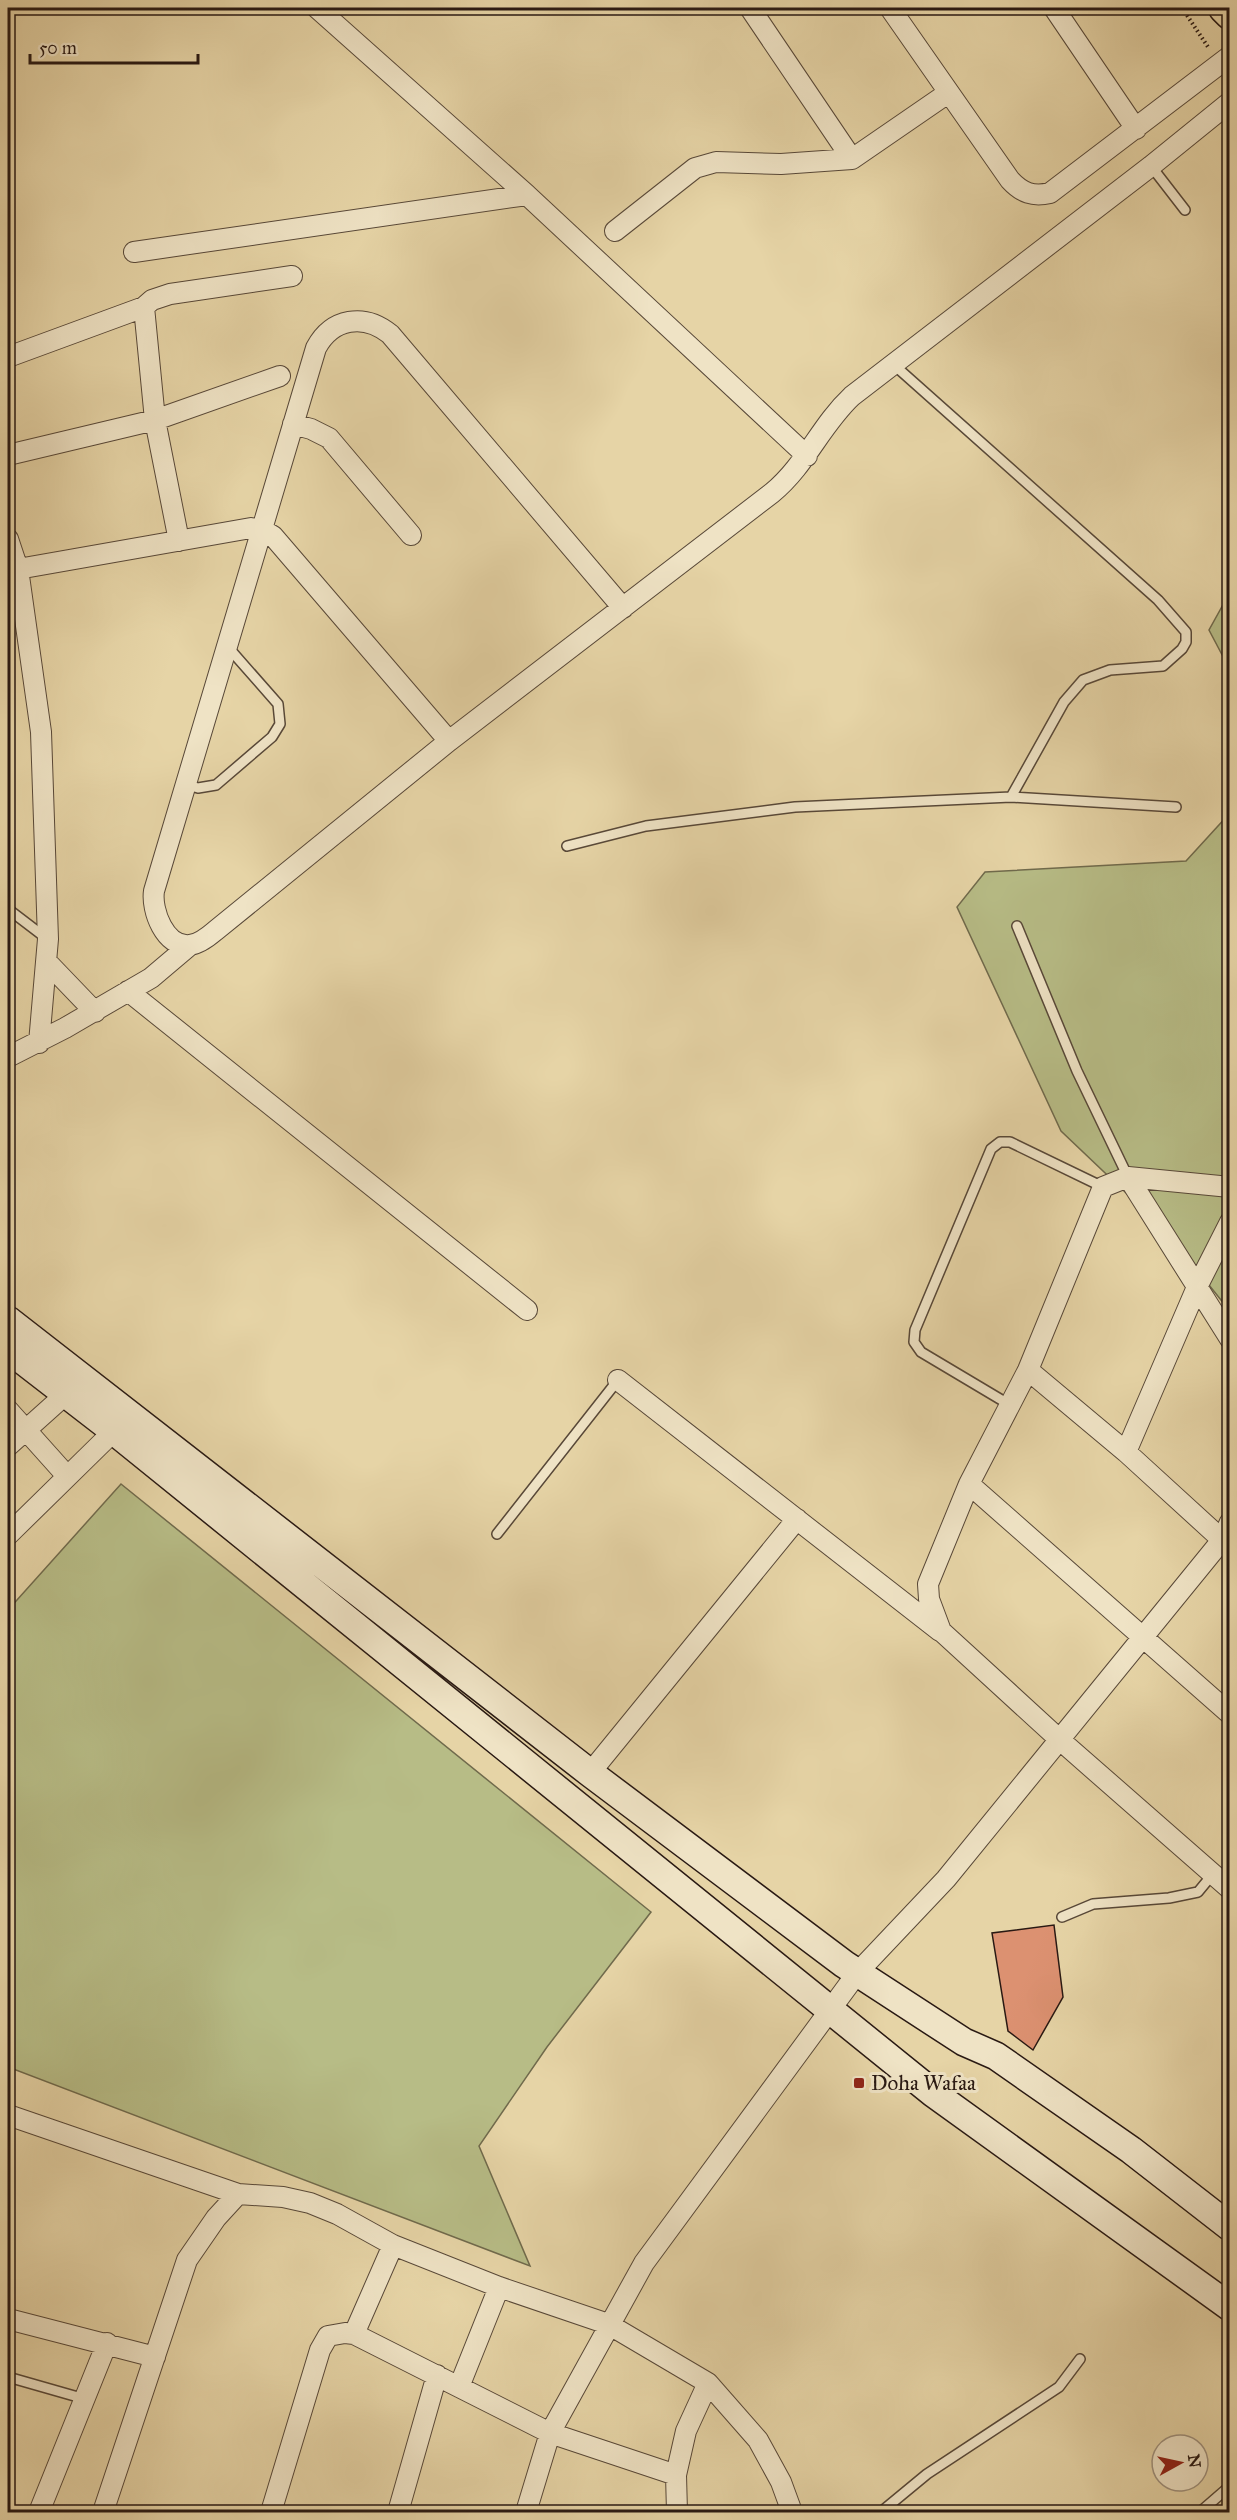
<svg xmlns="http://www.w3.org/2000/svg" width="1237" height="2520" font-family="'IM FELL Great Primer',serif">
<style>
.green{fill:#b7bc86;stroke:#706a4c;stroke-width:1.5}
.building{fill:#dc9171;stroke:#291913;stroke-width:1.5}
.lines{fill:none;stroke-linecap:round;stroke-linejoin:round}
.lane-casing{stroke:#584838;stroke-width:12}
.street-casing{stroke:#584838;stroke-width:22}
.secondary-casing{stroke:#291913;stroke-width:30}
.primary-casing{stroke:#291913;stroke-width:33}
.path{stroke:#291913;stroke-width:4;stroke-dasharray:1.5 3;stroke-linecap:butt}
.lane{stroke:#efe3c5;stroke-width:9}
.street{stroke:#efe3c5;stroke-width:20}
.secondary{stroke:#efe3c5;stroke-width:27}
.primary{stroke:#e6d4a6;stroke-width:30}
.poi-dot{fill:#8f2418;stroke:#efe3c5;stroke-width:2}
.labels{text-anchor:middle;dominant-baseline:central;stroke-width:6;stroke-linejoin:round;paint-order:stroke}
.poi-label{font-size:21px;fill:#291913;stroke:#efe3c5;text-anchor:start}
</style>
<rect width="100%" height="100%" fill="#e6d4a6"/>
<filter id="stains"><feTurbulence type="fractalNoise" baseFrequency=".00333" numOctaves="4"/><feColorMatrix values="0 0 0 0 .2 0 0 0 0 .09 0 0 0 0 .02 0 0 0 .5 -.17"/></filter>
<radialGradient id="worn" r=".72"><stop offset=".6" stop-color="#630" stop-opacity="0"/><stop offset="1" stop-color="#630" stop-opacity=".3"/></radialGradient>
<path class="green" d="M1229,594V668L1209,630Z
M1229,814V1310L1165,1230L1061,1131L957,907L985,872L1186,861Z
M121,1484L651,1912L547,2047L479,2146L530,2266L8,2067V1610Z"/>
<path class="building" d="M1054,1925L1063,1997L1033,2050L1008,2031L992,1933Z"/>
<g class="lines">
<g class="lane-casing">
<path id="lane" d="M1151,166L1185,210
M893,364L1158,600L1186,632V642L1182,649L1163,666L1110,670L1083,680L1064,702L1011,797
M184,784L198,788L216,785L272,737L280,724L278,704L227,646
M567,846L646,826L795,807L1011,797L1176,807
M8,909L46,938
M1017,926L1077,1071L1128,1177
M1010,1405L921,1352L914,1342L915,1330L991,1149L1000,1142H1010L1103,1187
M497,1534L618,1380
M1062,1917L1093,1904L1169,1898L1198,1892L1212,1875
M8,2377L85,2399
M881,2512L927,2474L1059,2387L1080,2359
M1200,2512L1230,2486"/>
</g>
<g class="street-casing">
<path id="street" d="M317,8L527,195L807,456
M750,8L852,159
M890,8L1010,180C1022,193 1033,197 1050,193L1230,56
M1054,8L1136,129
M615,231L695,168L716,162L781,164L852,159L948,93
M134,252L527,195
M8,357L144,307
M293,424L311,429L329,438L411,535
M8,455L155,420L280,376
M8,539L18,569L41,732L48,939L39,1043
M179,541L155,420L144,307L152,300L170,294L292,276
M18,569L251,528L263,530L273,536L449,741
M623,608L390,334C364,313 332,318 316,348L154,891C151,910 165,948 190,945C199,944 208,937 215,931L449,741L772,493C806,465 820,426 852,396L1151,166L1230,102
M47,962L95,1012
M128,991L527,1310
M8,1057L65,1028L151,978L190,945
M1128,1177L1230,1339
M1230,1187L1128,1177L1103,1187L1028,1370L969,1484L928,1584L929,1599L941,1631L1060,1740L1230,1889
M1028,1370L1126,1452L1230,1547
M618,1380L940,1631
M8,1410L67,1476
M8,1446L66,1394
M1126,1452L1197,1287L1230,1222
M969,1484L1230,1714
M8,1535L114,1431
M590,1773L797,1519
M8,2115L238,2194
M8,2319L155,2357
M354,2334L393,2245
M459,2387L499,2287
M39,2512L107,2343
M103,2512L187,2260L216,2218L238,2194L283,2197L310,2203L337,2214L393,2245L499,2287L608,2324L708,2383L758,2440L781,2482L792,2512
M271,2512L320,2350L328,2336L345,2333L354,2334L550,2433L676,2475
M398,2512L437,2375
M526,2512L550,2433L644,2263L858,1972L946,1879L1222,1540L1230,1522
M677,2512L676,2475L686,2431L708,2383"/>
</g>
<g class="secondary-casing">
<path id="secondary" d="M8,1320L590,1773L844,1964L964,2042L996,2056L1131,2150L1230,2227
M8,1349L114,1431L933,2093L1230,2307"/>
</g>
<g class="primary-casing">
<path id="primary" d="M1224,8L1230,14"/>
</g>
<path class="path" d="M1182,8L1208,47"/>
<use href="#lane" class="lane"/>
<use href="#street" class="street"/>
<use href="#secondary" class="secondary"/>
<use href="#primary" class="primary"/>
</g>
<rect class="poi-dot" x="853" y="2077" width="12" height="12" rx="3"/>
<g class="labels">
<g class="poi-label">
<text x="871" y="2083">Doha Wafaa</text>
</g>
</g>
<rect width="1237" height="2520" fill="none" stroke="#e6d4a6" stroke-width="30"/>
<rect x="9" y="9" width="1219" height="2502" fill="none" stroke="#291913" stroke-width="3"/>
<rect x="15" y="15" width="1207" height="2490" fill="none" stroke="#291913" stroke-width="1.5"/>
<g transform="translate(1180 2463) rotate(82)"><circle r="28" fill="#efe3c5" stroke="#a0927e" stroke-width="1.5"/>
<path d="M0-4.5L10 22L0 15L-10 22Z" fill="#8f2418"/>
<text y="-9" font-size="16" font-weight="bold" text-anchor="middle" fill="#291913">N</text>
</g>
<path d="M30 54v9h168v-9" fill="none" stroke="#291913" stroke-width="3"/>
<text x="39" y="54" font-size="18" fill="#291913" stroke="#efe3c5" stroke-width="4.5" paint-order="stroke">50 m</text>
<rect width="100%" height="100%" filter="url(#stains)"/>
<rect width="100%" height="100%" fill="url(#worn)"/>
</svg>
